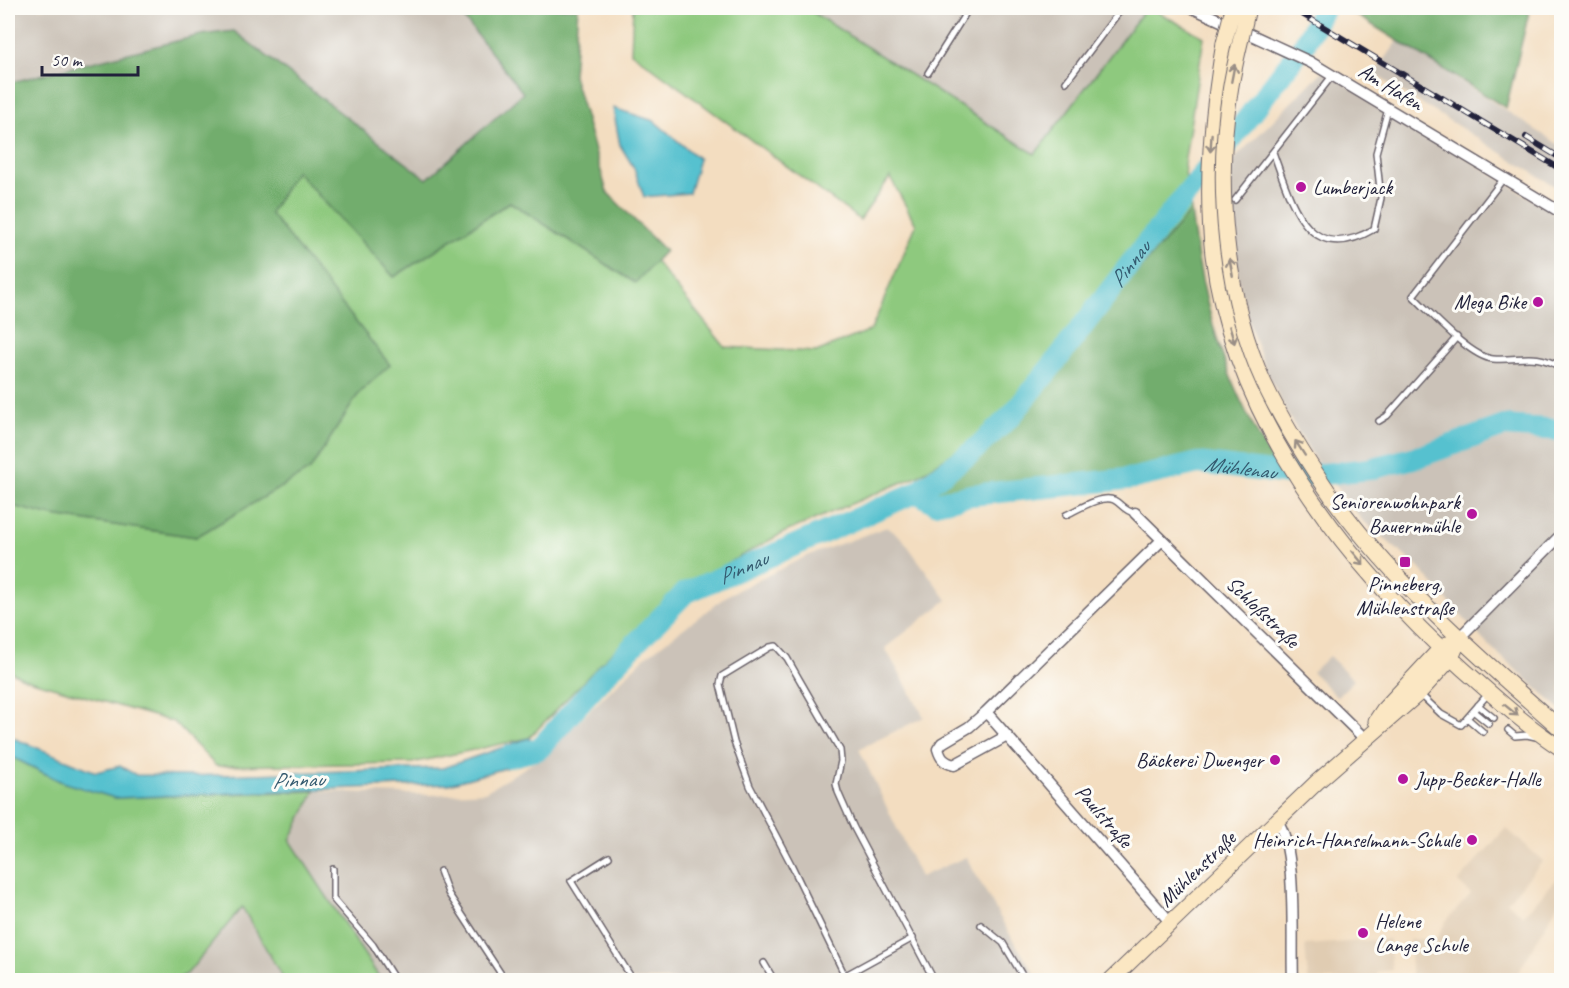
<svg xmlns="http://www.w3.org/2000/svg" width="1569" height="988" font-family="Caveat,sans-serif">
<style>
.built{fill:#e0ccb2}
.industrial{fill:#cbc2b8}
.green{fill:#8ec97e;stroke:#58765c;stroke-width:1.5}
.forest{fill:#72ad6d;stroke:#4a6854;stroke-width:1.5}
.water{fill:#56c1cf;stroke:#3c7285;stroke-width:1.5}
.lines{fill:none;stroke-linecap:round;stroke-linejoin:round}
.river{stroke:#56c1cf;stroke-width:22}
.lane-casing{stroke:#6b636a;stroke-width:8}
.street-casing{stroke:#6b636a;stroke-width:13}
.secondary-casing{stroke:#6b636a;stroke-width:17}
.lane{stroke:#fff;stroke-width:5}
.street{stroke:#fff;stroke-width:10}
.secondary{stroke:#fbe7c3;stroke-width:15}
.rail-casing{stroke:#22223b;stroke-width:6}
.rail{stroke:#fdfcf7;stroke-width:4;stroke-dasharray:11;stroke-linecap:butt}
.secondary-bridge-casing{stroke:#6b636a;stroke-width:17;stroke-linecap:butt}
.secondary-bridge{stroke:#fbe7c3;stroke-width:15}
.oneway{stroke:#998e86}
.poi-dot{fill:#b5179e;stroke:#fdfcf7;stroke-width:2}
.labels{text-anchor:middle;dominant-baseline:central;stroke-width:6;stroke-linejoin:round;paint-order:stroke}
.street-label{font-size:21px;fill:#22223b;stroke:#fdfcf7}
.poi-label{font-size:21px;fill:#22223b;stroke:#fdfcf7;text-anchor:end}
.water-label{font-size:22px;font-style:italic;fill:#345a6f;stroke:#fdfcf7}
</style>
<rect width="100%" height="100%" fill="#fdfcf7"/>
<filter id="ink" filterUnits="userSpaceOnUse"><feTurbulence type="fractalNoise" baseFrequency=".0167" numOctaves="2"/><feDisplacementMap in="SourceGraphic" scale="12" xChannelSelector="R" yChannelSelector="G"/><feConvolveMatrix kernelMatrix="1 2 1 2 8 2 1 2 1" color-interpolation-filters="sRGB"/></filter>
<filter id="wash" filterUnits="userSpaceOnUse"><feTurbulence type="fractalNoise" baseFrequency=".008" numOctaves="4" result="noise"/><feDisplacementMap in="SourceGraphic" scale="24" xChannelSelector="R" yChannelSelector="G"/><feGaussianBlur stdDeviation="1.35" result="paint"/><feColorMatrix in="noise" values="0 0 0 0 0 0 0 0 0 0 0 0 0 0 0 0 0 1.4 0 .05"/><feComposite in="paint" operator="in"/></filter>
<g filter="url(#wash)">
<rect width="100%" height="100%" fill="#f3ddc0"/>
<path class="built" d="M1506,828L1543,861L1507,902L1523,916L1556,879L1561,884V899L1514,980H1412L1409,940L1437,938L1446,921L1471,894L1458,882Z
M1389,939L1392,970L1377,972V980H1308L1305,945Z"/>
<path class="industrial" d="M8,8H456L523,93L427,179L234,31L201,35L8,83Z
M806,8H1146L1035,154Z
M1398,41L1561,146V190L1374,74Z
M1324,70L1561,217V710L1484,641L1417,566L1362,520L1316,461L1288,415L1265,368L1251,328L1240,287L1229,224L1227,166Z
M887,527L902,538L947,600L885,648L924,717L859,749L920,877L966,857L1013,940L1039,980H381L290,840L315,791L432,795L485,792L541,758L644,658L728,595L807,556Z
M1329,656L1354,680L1337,697L1312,672Z
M242,907L284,980H175L187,974Z"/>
<path class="green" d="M633,8H806L1035,154L1146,8H1150L1204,37L1184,165L1191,211L1011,416L919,475L783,533L697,580L609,655L529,738L412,763L216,766L174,722L25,679L8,670V505L53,516L196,537L310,470L359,393L389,365L270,213L296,171L394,277L510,202L634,282L655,261L725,347L816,352L871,330L916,225L890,177L860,220L631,52Z
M8,755L62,782L115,798L315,791L290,840L381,980H284L242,907L187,974L175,980H8Z"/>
<path class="forest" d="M456,8H578L573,75L607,192L665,251L635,283L510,202L394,277L296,171L270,213L390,365L359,393L310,470L196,537L53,516L8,505V83L201,35L234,31L427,179L523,93Z
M1345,8H1530L1506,108Z
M1191,211C1199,277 1213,343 1242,403C1253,427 1266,450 1278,473L1198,463L1135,478L971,495L935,503L917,492L972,452L1011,416Z"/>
<path class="water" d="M613,108L654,121L699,159L689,193L644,197L634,168L620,145Z
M8,732L13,738L96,772L120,766L136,775L187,776L443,768L529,738L541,758L449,784L115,798L62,782L8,755Z"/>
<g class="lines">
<g class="river">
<path id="s1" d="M917,492L935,503L971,495L1135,478L1198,463L1305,476L1370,469L1421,456L1504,426L1562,430"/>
<path id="s2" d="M508,757L539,749L603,677L685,593L917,492L972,452L1011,416L1056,361L1141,250L1230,141L1305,43L1324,8"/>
</g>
</g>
</g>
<g filter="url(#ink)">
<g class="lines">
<g class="lane-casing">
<path id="lane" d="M928,73L969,8
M1066,82L1122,8
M1273,152C1291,202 1307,268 1374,229L1381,198L1376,153L1388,109
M1504,178L1413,296C1431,313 1470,357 1493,359C1521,361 1534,351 1562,368
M1235,200L1332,76
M1379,421L1387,416L1457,337
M1066,515C1077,510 1102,494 1114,500C1122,504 1123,510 1134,513
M1420,694L1441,714L1461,725L1488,694
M1478,705L1494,718
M1473,711L1489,724
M1467,718L1483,732
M1508,730L1515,736L1527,735L1536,737
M609,857L571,881L633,980
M333,869V899L373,945L395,980
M440,871L448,893L501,974L503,980
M981,925L1003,943L1025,980
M764,963L774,980
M844,976L913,938
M847,980L791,864L750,786L734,742L720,684L722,676L770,647L776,646L787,658L840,750L841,761L836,784L838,792L854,828L934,980"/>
</g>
<g class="street-casing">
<path id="street" d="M1193,8L1310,62L1562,213
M1135,513L1365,739
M1162,540L986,712L1171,923
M1460,637L1562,534
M986,712L969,727L942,743L938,749C941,759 944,762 954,765L1007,736
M1277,821C1298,849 1291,942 1293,980"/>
</g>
<g class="secondary-casing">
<path id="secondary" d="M1224,43C1212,114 1205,184 1213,255C1234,420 1344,561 1463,669C1495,697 1526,726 1562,749
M1332,497C1396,585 1480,658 1562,730
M1376,721L1384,709L1440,649L1447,644
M1111,980L1317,782L1419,693L1451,658L1460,637"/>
</g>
<use href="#lane" class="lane"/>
<use href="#street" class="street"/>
<use href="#secondary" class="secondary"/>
<g class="rail-casing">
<path id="rail" d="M1292,8L1562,170
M1526,137L1562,159"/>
</g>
<use href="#rail" class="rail"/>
<g class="secondary-bridge-casing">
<path id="secondary-bridge" d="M1248,8C1242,36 1234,64 1230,92C1215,184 1225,298 1264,383C1283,423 1307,461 1332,497
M1224,43L1233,8"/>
</g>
<use href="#secondary-bridge" class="secondary-bridge"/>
</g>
<defs><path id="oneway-shaft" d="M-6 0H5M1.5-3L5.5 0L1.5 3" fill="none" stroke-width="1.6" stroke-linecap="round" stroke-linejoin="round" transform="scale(1.5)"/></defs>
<g class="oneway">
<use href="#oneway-shaft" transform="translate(1233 73) rotate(-79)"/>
<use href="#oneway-shaft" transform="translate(1211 143) rotate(94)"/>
<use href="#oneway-shaft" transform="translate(1231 267) rotate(-101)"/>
<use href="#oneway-shaft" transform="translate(1232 335) rotate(73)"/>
<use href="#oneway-shaft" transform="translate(1300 448) rotate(-123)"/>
<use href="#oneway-shaft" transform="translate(1358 558) rotate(51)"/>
<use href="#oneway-shaft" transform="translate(1511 710) rotate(39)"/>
</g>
</g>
<g class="poi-dot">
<circle cx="1301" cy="187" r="6"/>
<circle cx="1538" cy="302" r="6"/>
<circle cx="1472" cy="514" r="6"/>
<rect x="1399" y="556" width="12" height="12" rx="3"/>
<circle cx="1275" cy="760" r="6"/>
<circle cx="1403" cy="779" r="6"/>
<circle cx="1472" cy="840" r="6"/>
<circle cx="1363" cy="933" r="6"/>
</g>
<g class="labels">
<g class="street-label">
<text transform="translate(1391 87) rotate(31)">Am Hafen</text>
<text transform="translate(1263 612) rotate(44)">Schloßstraße</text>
<text transform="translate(1104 816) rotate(49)">Paulstraße</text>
<text transform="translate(1197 869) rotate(-44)">Mühlenstraße</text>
</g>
<g class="poi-label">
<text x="1313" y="187" text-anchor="start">Lumberjack</text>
<text x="1526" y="302">Mega Bike</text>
<text x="1460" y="502">Seniorenwohnpark<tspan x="1460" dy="24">Bauernmühle</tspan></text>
<text x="1405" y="584" text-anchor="middle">Pinneberg,<tspan x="1405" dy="24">Mühlenstraße</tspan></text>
<text x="1263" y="760">Bäckerei Dwenger</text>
<text x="1415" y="779" text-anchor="start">Jupp-Becker-Halle</text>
<text x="1460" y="840">Heinrich-Hanselmann-Schule</text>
<text x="1375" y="921" text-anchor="start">Helene<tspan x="1375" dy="24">Lange Schule</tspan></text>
</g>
<g class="water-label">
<text stroke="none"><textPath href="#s2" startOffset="813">Pinnau</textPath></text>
<text stroke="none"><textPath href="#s1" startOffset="330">Mühlenau</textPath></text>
<text stroke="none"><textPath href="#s2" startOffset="309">Pinnau</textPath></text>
<text transform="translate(298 780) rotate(-2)">Pinnau</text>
</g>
</g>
<rect width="1569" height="988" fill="none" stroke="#fdfcf7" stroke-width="30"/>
<path d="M42 66v9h96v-9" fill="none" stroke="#22223b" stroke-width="3"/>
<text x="51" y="66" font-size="18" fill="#22223b" stroke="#fdfcf7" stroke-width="4.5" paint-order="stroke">50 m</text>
</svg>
